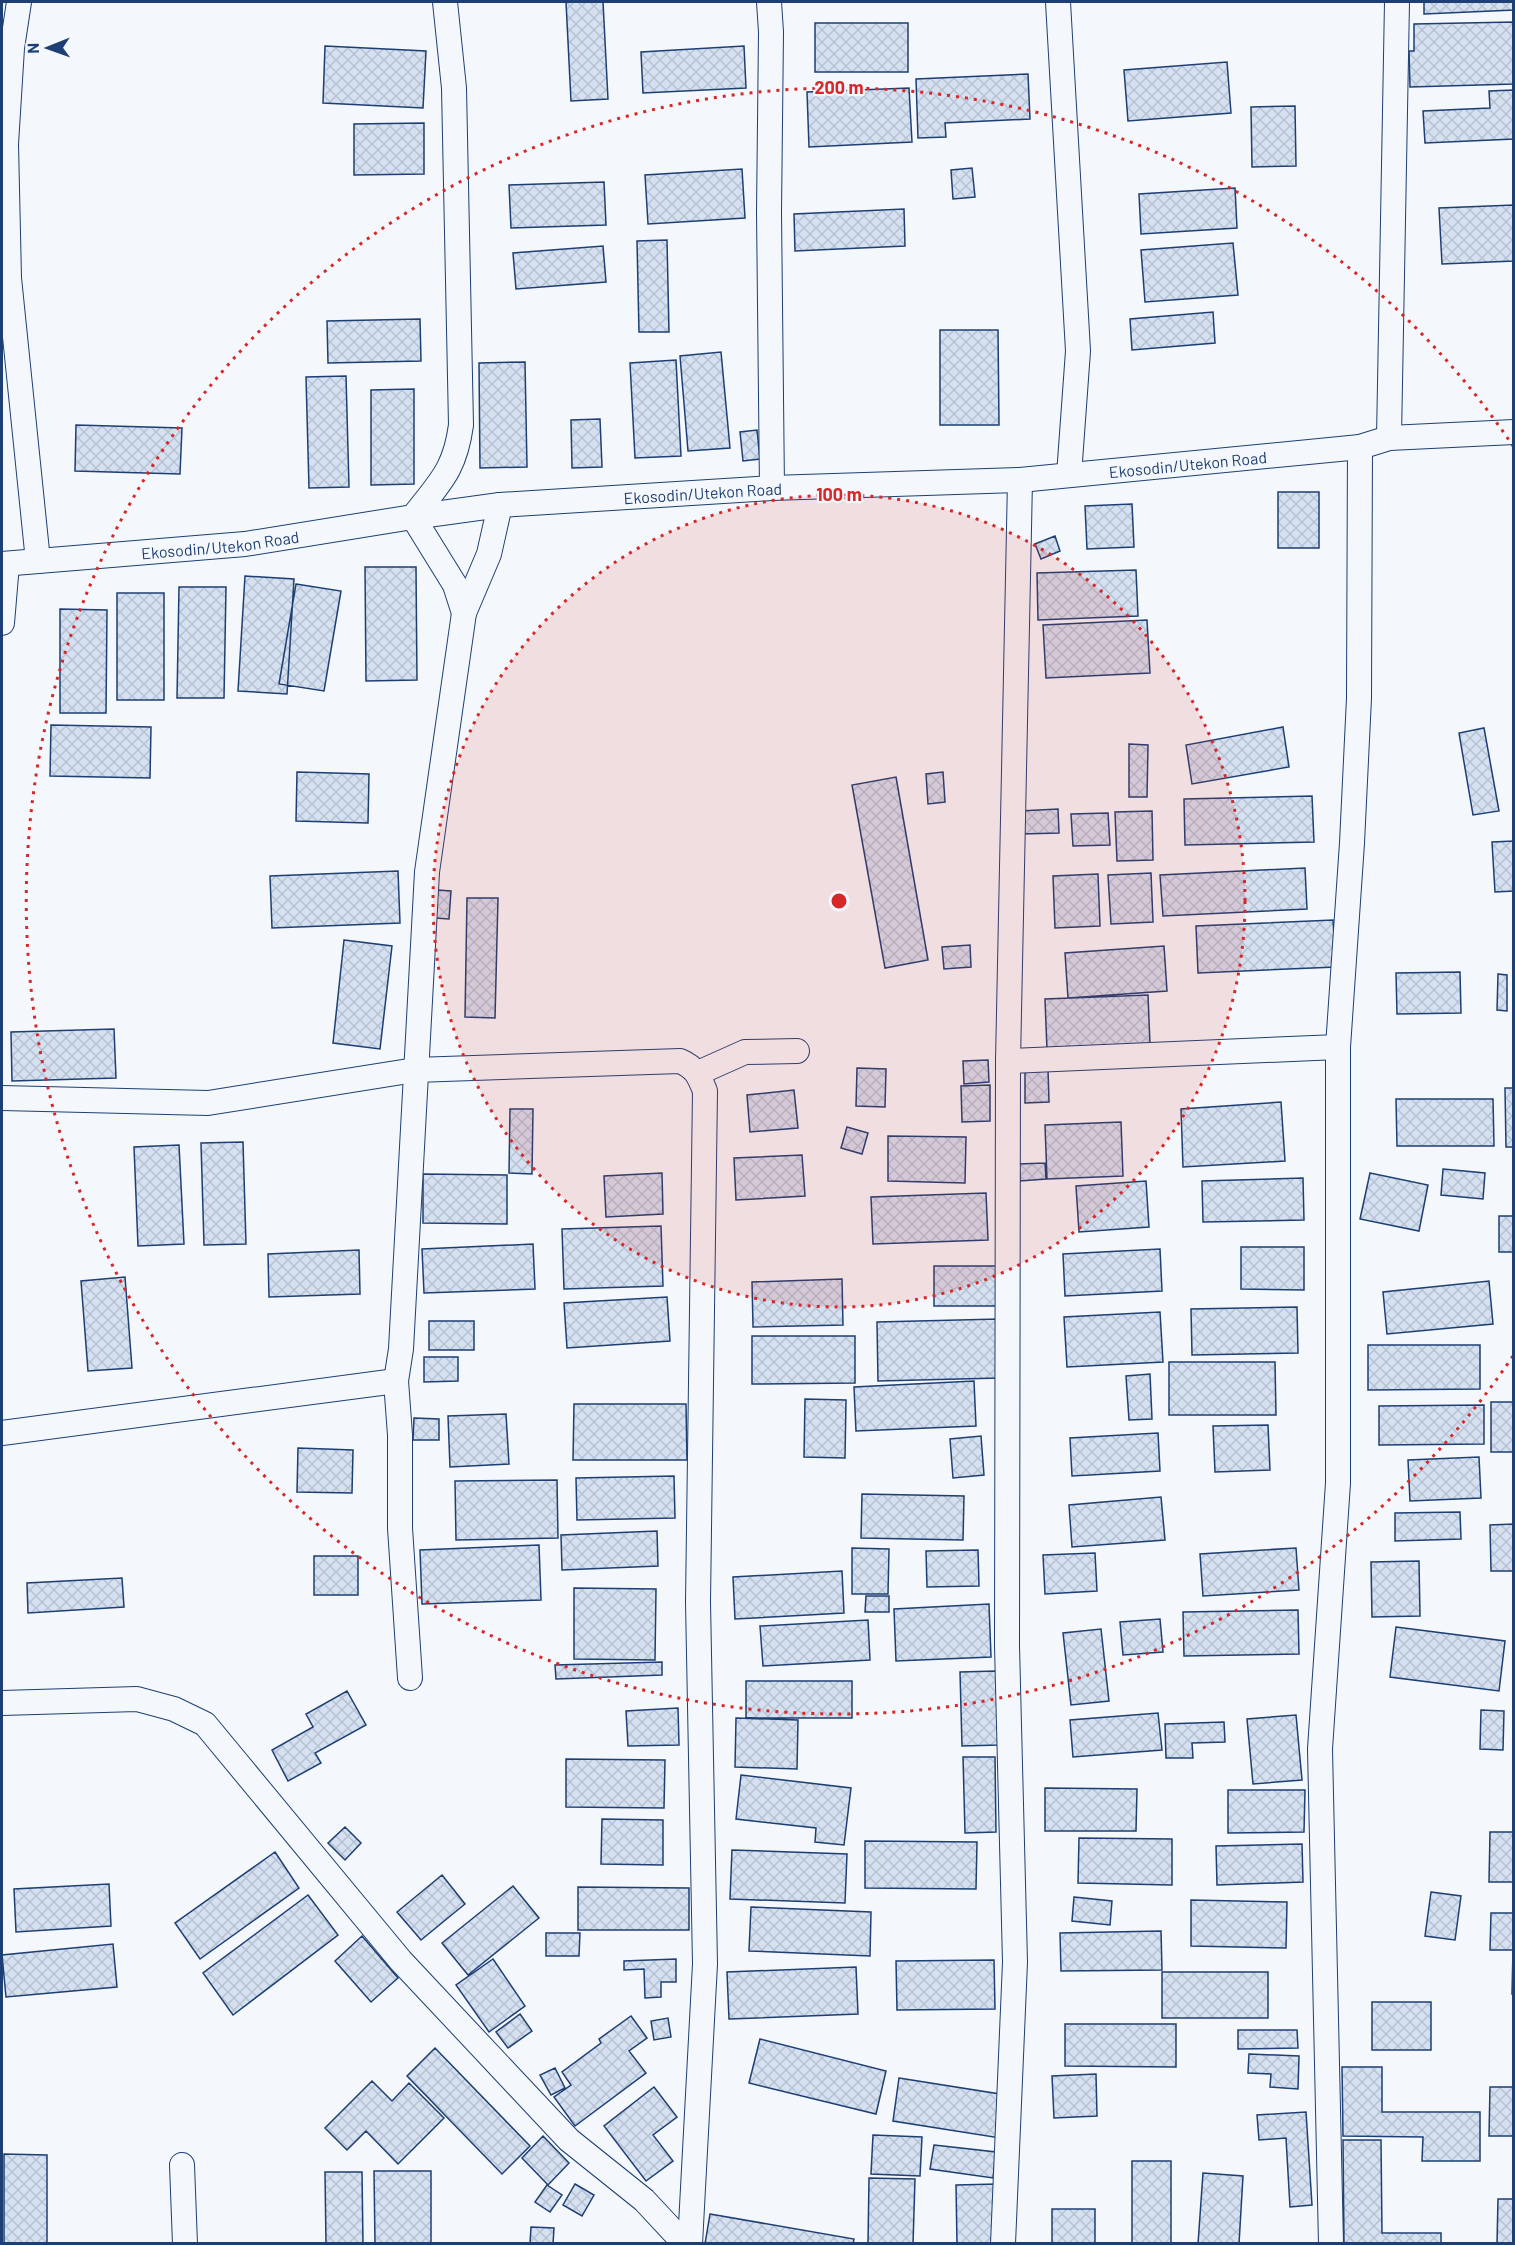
<svg xmlns="http://www.w3.org/2000/svg" width="1515" height="2245" font-family="Barlow,sans-serif">
<style>
.building{fill:url(#building-cross-hatch);stroke:#1d3f73;stroke-width:1.5}
.lines{fill:none;stroke-linecap:round;stroke-linejoin:round}
.minor-casing{stroke:#1d3f73;stroke-width:26}
.minor{stroke:#f4f7fb;stroke-width:24}
.ring{fill:none;stroke:#d62828;stroke-width:3;stroke-dasharray:3 6}
.labels{text-anchor:middle;dominant-baseline:central;stroke-width:4.5;stroke-linejoin:round;paint-order:stroke}
.street-label{font-size:16px;fill:#1d3f73;stroke:#f4f7fb}
.centre{fill:#d62828;stroke:#f4f7fb;stroke-width:3}
.ring-label{font-size:18px;text-anchor:middle;font-weight:bold;fill:#d62828;stroke:#f4f7fb;stroke-width:4.5;stroke-linejoin:round;paint-order:stroke}
</style>
<defs>
<pattern id="building-cross-hatch" width="8" height="8" patternUnits="userSpaceOnUse" patternTransform="scale(1.5)"><rect width="8" height="8" fill="#d5e0f0"/><path d="M0 0l8 8M0 8l8-8" fill="none" stroke="#b6c1d1"/></pattern>
</defs>
<rect width="100%" height="100%" fill="#f4f7fb"/>
<path class="building" d="M566,2H603L608,99L571,101Z
M1424,2H1514V10L1424,14Z
M1514,22V84L1410,87L1409,51H1414V24Z
M815,23H908V72H815Z
M325,46L426,51L423,108L323,103Z
M744,46L746,88L643,93L641,52Z
M1227,62L1231,113L1128,121L1124,70Z
M1028,74L1030,119L945,123L946,137L918,138L916,79Z
M909,88L912,142L809,147L807,92Z
M1514,90V139L1425,143L1423,111L1490,108L1489,91Z
M1295,106L1296,166L1252,167L1251,107Z
M424,123V174L354,175V124Z
M972,168L975,197L953,199L951,170Z
M742,169L745,218L648,224L645,175Z
M604,182L606,225L511,228L509,185Z
M1235,188L1237,228L1141,234L1139,194Z
M1514,205V261L1442,264L1439,208Z
M904,209L905,246L795,251L794,214Z
M667,240L669,332H639L637,241Z
M1233,243L1238,295L1145,302L1141,250Z
M603,246L606,282L516,289L513,253Z
M1213,312L1215,343L1132,350L1130,319Z
M420,319L421,361L328,363L327,321Z
M940,330H998L999,425H940Z
M721,352L730,448L688,451L680,356Z
M676,360L681,456L635,458L630,363Z
M525,362L527,467L480,468L479,363Z
M346,376L349,487L309,488L306,377Z
M414,389V484L371,485V390Z
M600,419L602,467L572,468L571,420Z
M76,425L182,428L180,474L75,471Z
M757,430L760,459L743,461L740,432Z
M1278,492H1319V548H1278Z
M1132,504L1134,547L1087,549L1085,506Z
M1055,536L1060,551L1041,559L1035,544Z
M365,567H416L417,680L366,681Z
M1136,570L1138,616L1038,620L1037,573Z
M245,576L294,579L287,694L238,691Z
M296,584L341,591L324,691L279,684Z
M179,587H226L224,698H177Z
M117,593H164V700H117Z
M60,609L107,610L106,713H60Z
M1147,620L1150,673L1046,678L1043,625Z
M51,725L151,727L150,778L50,776Z
M1283,727L1289,767L1192,784L1186,745Z
M1484,728L1499,811L1473,815L1459,733Z
M1129,744L1148,745L1147,797H1129Z
M297,772L369,774L368,823L296,821Z
M943,772L945,802L928,804L926,774Z
M896,777L928,960L885,968L852,785Z
M1312,796L1314,842L1185,845L1184,799Z
M1058,809L1059,833L1021,834L1020,811Z
M1152,811L1153,860L1117,861L1115,812Z
M1108,813L1110,845L1073,846L1071,814Z
M1514,841V891L1495,892L1492,842Z
M1305,868L1307,909L1163,916L1160,875Z
M398,871L400,923L272,928L270,876Z
M1151,873L1153,922L1111,924L1108,875Z
M1098,874L1100,926L1055,928L1053,876Z
M437,890L451,891L449,919L435,918Z
M467,898H498L495,1018L465,1017Z
M1333,920L1336,967L1198,973L1196,926Z
M344,940L392,946L380,1049L333,1043Z
M970,945L971,967L944,969L942,947Z
M1164,946L1167,991L1068,998L1065,953Z
M1460,972L1461,1013L1397,1014L1396,973Z
M1498,974L1507,975V1011L1497,1010Z
M1148,995L1150,1045L1047,1050L1045,999Z
M114,1029L116,1078L12,1081L11,1032Z
M988,1060L989,1082L964,1084L963,1061Z
M857,1068L886,1069L885,1107L856,1106Z
M1048,1069L1049,1102L1025,1103V1070Z
M990,1085V1121L962,1122L961,1086Z
M1505,1088H1514V1147H1506Z
M794,1090L798,1128L750,1132L747,1095Z
M1396,1099H1493L1494,1146H1397Z
M1281,1102L1285,1161L1183,1167L1181,1109Z
M510,1109H533L532,1174L509,1173Z
M1121,1122L1123,1176L1047,1179L1045,1125Z
M847,1127L868,1133L862,1154L841,1148Z
M888,1136L966,1137L965,1183L888,1181Z
M243,1142L246,1244L204,1245L201,1143Z
M179,1145L184,1244L138,1246L134,1147Z
M802,1155L805,1196L736,1200L734,1158Z
M1045,1163L1046,1179L1020,1181L1019,1164Z
M1443,1169L1485,1173L1483,1199L1441,1195Z
M662,1173L663,1214L606,1217L604,1176Z
M1370,1173L1428,1185L1419,1231L1360,1219Z
M423,1174L507,1175V1224L423,1223Z
M1303,1178L1304,1220L1203,1222L1202,1181Z
M1146,1181L1149,1227L1079,1232L1076,1186Z
M986,1193L988,1240L873,1244L871,1197Z
M1499,1216H1514V1252H1499Z
M661,1226L663,1286L564,1289L562,1229Z
M533,1244L535,1289L424,1293L422,1249Z
M1241,1247H1304V1290L1241,1289Z
M1160,1249L1162,1291L1065,1296L1063,1254Z
M359,1250L360,1294L269,1297L268,1254Z
M934,1266H998V1306H934Z
M125,1277L132,1368L88,1371L81,1281Z
M842,1279L843,1325L753,1327L752,1282Z
M1489,1281L1493,1324L1387,1334L1383,1292Z
M667,1297L670,1341L567,1348L564,1303Z
M1297,1307L1298,1353L1192,1355L1191,1309Z
M1160,1312L1163,1362L1067,1367L1064,1317Z
M999,1319L1000,1378L878,1381L877,1322Z
M429,1321H474V1350H429Z
M752,1336H855V1383L752,1384Z
M1368,1345H1480V1389L1368,1390Z
M424,1357H458V1381L424,1382Z
M1169,1362H1275L1276,1415H1169Z
M1150,1374L1152,1419L1129,1420L1126,1376Z
M974,1381L976,1426L856,1431L854,1387Z
M805,1399L846,1400L845,1458L804,1457Z
M1491,1402H1514V1452H1491Z
M574,1404H686L687,1460H573Z
M1484,1405V1444L1379,1445V1406Z
M506,1414L509,1464L450,1467L448,1416Z
M414,1418L439,1419V1440H413Z
M1268,1425L1270,1470L1215,1472L1213,1426Z
M1158,1433L1160,1471L1072,1476L1070,1438Z
M981,1436L984,1475L953,1478L950,1439Z
M298,1448L353,1450L352,1493L297,1492Z
M1479,1457L1481,1498L1410,1501L1408,1460Z
M674,1476L675,1518L577,1520L576,1478Z
M557,1480L558,1538L456,1540L455,1481Z
M862,1494L964,1496L963,1540L861,1538Z
M1161,1497L1165,1540L1072,1547L1069,1505Z
M1460,1512L1461,1539L1395,1541V1513Z
M1514,1524V1571H1491L1490,1525Z
M657,1531L658,1566L562,1570L561,1535Z
M539,1545L541,1600L422,1604L420,1550Z
M852,1548L889,1549L888,1594H852Z
M1296,1548L1299,1590L1203,1596L1200,1554Z
M978,1550L979,1586L927,1587L926,1551Z
M1095,1553L1097,1591L1045,1594L1043,1555Z
M314,1556H358V1595H314Z
M1419,1561L1420,1616L1372,1617L1371,1562Z
M842,1571L844,1613L735,1619L733,1577Z
M122,1578L124,1607L28,1613L27,1583Z
M574,1588L656,1589L655,1660L574,1659Z
M866,1596H889V1612H865Z
M989,1604L991,1657L896,1661L894,1609Z
M1298,1610L1299,1654L1184,1656L1183,1612Z
M1160,1619L1163,1652L1123,1655L1120,1622Z
M868,1620L870,1660L763,1666L760,1626Z
M1396,1627L1505,1641L1499,1691L1390,1677Z
M1101,1629L1109,1701L1071,1705L1063,1633Z
M662,1662V1675L556,1679L555,1665Z
M996,1671L999,1745L962,1746L960,1672Z
M746,1681H852V1718H746Z
M347,1691L366,1725L315,1753L321,1763L288,1781L272,1750L313,1727L306,1714Z
M678,1708L679,1745L628,1746L626,1711Z
M1481,1710L1504,1711L1503,1750L1480,1749Z
M1158,1713L1162,1750L1073,1757L1070,1720Z
M1296,1715L1302,1780L1253,1784L1247,1719Z
M736,1718L798,1720L797,1769L735,1767Z
M1224,1722L1225,1742L1192,1743L1193,1758H1166L1165,1724Z
M963,1757H995L996,1832L965,1833Z
M566,1759L665,1760L664,1808L566,1807Z
M741,1775L851,1788L844,1845L815,1842L816,1828L736,1819Z
M1045,1788L1137,1789L1136,1831H1045Z
M1228,1790H1305L1304,1832L1228,1833Z
M602,1819L663,1820V1865L601,1864Z
M345,1827L361,1843L345,1860L328,1843Z
M1490,1832H1514V1882H1489Z
M1079,1838L1172,1839V1885L1078,1883Z
M865,1841L977,1842L976,1889L865,1888Z
M1302,1844L1303,1882L1217,1885L1216,1846Z
M732,1850L847,1854L845,1903L730,1899Z
M275,1852L299,1888L200,1959L175,1923Z
M442,1875L465,1904L421,1940L397,1912Z
M109,1884L111,1926L16,1932L14,1889Z
M513,1886L539,1918L468,1975L442,1943Z
M578,1887L689,1888V1930H578Z
M1431,1892L1461,1896L1455,1940L1425,1936Z
M308,1895L338,1935L233,2015L203,1973Z
M1074,1897L1112,1901L1110,1925L1072,1921Z
M1191,1900L1287,1902L1286,1948L1191,1946Z
M751,1907L871,1912L870,1956L749,1951Z
M1491,1913H1514V1994H1512L1513,1950H1490Z
M1161,1931L1162,1970L1061,1971L1060,1933Z
M546,1933H580L579,1956H546Z
M362,1936L398,1978L371,2002L335,1961Z
M113,1944L117,1987L6,1997L2,1955Z
M493,1959L525,2006L489,2032L456,1985Z
M676,1959V1982H661V1997L645,1998L644,1969L624,1970V1961Z
M994,1960L995,2009L897,2010L896,1961Z
M856,1967L858,2014L729,2019L727,1972Z
M1162,1972H1268V2018H1162Z
M1372,2002H1431V2050H1372Z
M520,2014L532,2031L508,2048L496,2032Z
M631,2016L647,2038L629,2051L646,2073L575,2126L554,2097L571,2085L562,2072L601,2043L599,2039Z
M668,2018L671,2037L654,2040L651,2021Z
M1065,2024H1176V2067L1065,2066Z
M1238,2030H1297L1298,2048L1238,2049Z
M760,2039L886,2071L876,2114L749,2083Z
M435,2048L530,2146L502,2174L407,2076Z
M1249,2054L1299,2056L1298,2089L1270,2087L1271,2074L1248,2073Z
M1342,2067H1382V2112H1480V2161H1422L1423,2137L1343,2136Z
M555,2068L565,2088L551,2095L540,2075Z
M1096,2074L1097,2116L1054,2118L1052,2076Z
M899,2078L1006,2095L1000,2138L893,2121Z
M372,2081L392,2101L409,2083L444,2118L398,2164L366,2131L347,2150L325,2128Z
M654,2087L677,2117L653,2135L673,2161L646,2181L604,2126Z
M1490,2087H1514V2136H1489Z
M1306,2112L1312,2205L1290,2207L1286,2138L1259,2140L1257,2115Z
M873,2135L922,2137L920,2176L871,2174Z
M543,2136L569,2163L548,2185L522,2158Z
M1343,2140H1381L1382,2233H1441V2244H1344Z
M934,2145L996,2152L993,2178L930,2169Z
M4,2154L47,2155V2244H4Z
M1132,2161H1171V2244H1132Z
M374,2171H431V2244H375Z
M325,2172H362L363,2244H326Z
M1203,2173L1243,2176L1239,2244H1198Z
M869,2178L915,2179L913,2244H868Z
M575,2184L594,2195L582,2216L563,2205Z
M997,2184L998,2244H957L956,2185Z
M547,2185L562,2195L550,2212L535,2202Z
M1498,2199H1514V2244H1497Z
M1052,2209H1095V2244H1052Z
M710,2214L854,2239L853,2244H705Z
M531,2227L554,2228L553,2244H530Z"/>
<g class="lines">
<g class="minor-casing">
<g id="minor">
<path d="M19,2L12,48L6,144L9,278L38,561"/>
<path d="M445,2L454,88L461,425C455,470 440,482 413,517L455,585L464,613"/>
<path d="M769,2L771,32L769,212L772,488"/>
<path d="M1058,2L1078,351L1069,475"/>
<path d="M1389,438L1397,2"/>
<path id="s1" d="M2,564L245,544L413,517L500,505L772,488L1020,480L1360,447L1389,438L1514,432"/>
<path d="M2,623L7,564"/>
<path d="M1008,1061L1338,1047"/>
<path d="M698,1073L745,1052L797,1051"/>
<path d="M2,1098L208,1103L415,1070L680,1061C696,1068 699,1076 705,1091L698,1602L705,1964L690,2244"/>
<path d="M2,1433L396,1381"/>
<path d="M410,1678L400,1528V1435L396,1381L401,1349L427,872L464,613L489,554L500,505"/>
<path d="M2,1703L137,1699L174,1709L205,1724L401,1961L569,2140L644,2200L685,2244"/>
<path d="M182,2165L185,2244"/>
<path d="M1003,2244L1015,1962L1007,1646L1008,1061L1020,480"/>
<path d="M1331,2244L1320,1749L1338,1483V1047L1352,843L1359,698L1360,447"/>
</g>
</g>
<use href="#minor" class="minor"/>
</g>
<circle cx="839" cy="901" r="406" fill="#d62828" fill-opacity=".12"/>
<g class="ring">
<circle cx="839" cy="901" r="406"/>
<path d="M1513 1356A813 813 0 1 1 1513 446"/>
</g>
<g class="labels">
<g class="street-label">
<text stroke="none"><textPath href="#s1" startOffset="1191">Ekosodin/Utekon Road</textPath></text>
<text stroke="none"><textPath href="#s1" startOffset="705">Ekosodin/Utekon Road</textPath></text>
<text stroke="none"><textPath href="#s1" startOffset="219">Ekosodin/Utekon Road</textPath></text>
</g>
</g>
<circle cx="839" cy="901" r="9" class="centre"/>
<g class="ring-label">
<text x="839" y="94">200 m</text>
<text x="839" y="501">100 m</text>
</g>
<rect width="1515" height="2245" fill="none" stroke="#1d3f73" stroke-width="6"/>
<g transform="translate(48 48) rotate(269)" stroke="#f4f7fb" stroke-width="4.5" paint-order="stroke">
<path d="M0-4.5L10 22L0 15L-10 22Z" fill="#1d3f73"/>
<text y="-9" font-size="16" font-weight="bold" text-anchor="middle" fill="#1d3f73">N</text>
</g>
</svg>
